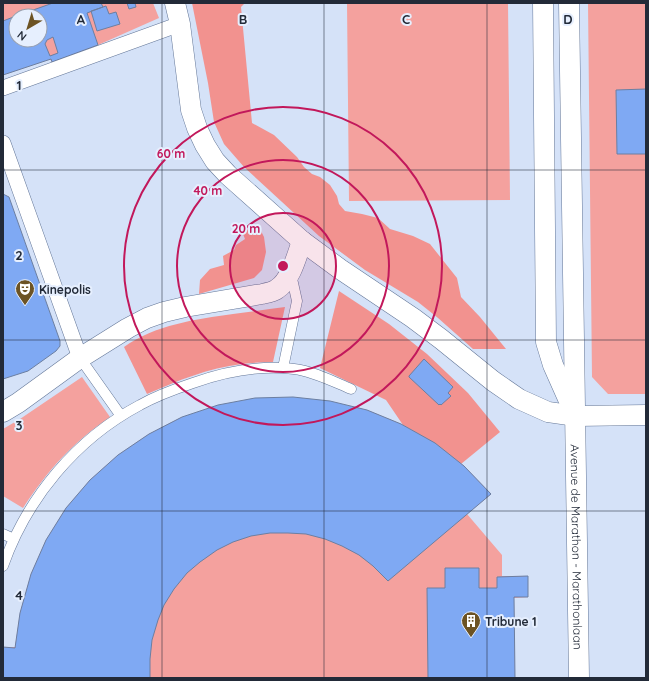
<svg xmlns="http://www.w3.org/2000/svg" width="649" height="681" font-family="Quicksand,sans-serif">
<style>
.green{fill:#f4a19e;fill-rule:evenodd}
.forest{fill:#f2928f}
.building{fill:#7fa9f3;stroke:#6c7fa1;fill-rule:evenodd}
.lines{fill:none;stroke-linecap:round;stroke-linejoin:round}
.service-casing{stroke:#647798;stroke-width:11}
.pedestrian-casing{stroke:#647798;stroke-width:16}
.minor-casing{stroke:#647798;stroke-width:21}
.service{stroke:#fff;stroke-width:10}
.pedestrian{stroke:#fff;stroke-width:15}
.minor{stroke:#fff;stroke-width:20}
.grid{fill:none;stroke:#222a38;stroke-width:1;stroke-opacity:0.55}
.ring{fill:none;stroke:#c2185b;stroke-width:2}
.labels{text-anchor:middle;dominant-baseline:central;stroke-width:4;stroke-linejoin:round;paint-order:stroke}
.poi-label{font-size:12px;font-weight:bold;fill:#222a38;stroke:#e6effe;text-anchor:start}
.street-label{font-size:12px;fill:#222a38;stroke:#e6effe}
.grid-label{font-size:13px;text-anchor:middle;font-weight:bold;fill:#222a38;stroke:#e6effe;stroke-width:4;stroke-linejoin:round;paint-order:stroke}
.centre{fill:#c2185b;stroke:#e6effe;stroke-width:2}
.ring-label{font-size:12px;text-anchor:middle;font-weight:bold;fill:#c2185b;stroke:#e6effe;stroke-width:4;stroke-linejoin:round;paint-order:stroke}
</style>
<rect width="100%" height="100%" fill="#d5e2f8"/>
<path class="green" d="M3,3H153L159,18L98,45L52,62L50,59L3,75ZM16,16H40V40H16Z
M347,3H508L510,200L349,201Z
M588,3H646V394H608L592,377Z
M82,377L110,417C72,443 48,470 23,508L3,496V429L20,419Z
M367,410L401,424L435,443L464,466L491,494L467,514L502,555V576H528V597L514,598L515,678H3V647H15L20,613L31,574L46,540L66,508L90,480L118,455L149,434L182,417Z"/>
<path class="forest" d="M192,3H245L241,7L252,123L274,135L297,157L304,167L312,174L320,177L330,185L337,196L339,204L345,211L362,214L378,218L390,229L413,236L430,244L457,278L461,297L480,317L506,349H473L438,318L418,302L365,270L319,236L244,167L224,144L214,122L208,83Z
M250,227H259L264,237L266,252L262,270L254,278L199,294L200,280L210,269L224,265L223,256L234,250L236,245L245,239L243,234Z
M339,291L389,324L427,354L468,393L500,432L461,464L434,443L403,425L386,400L320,368Z
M285,307L273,362C262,362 252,363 242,364C208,368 177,381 147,394L124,347C155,325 196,319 233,314C250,312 268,309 285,307Z"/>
<path class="building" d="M53,3H101L103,7L87,13L98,45L52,62L51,59L3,75V21L16,16V40H40V16H16ZM53,37L58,53L50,56L45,44L47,40Z
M127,3H135L136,7L129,9Z
M106,6L109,14L116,12L120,24L97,31L91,11Z
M646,89V154H617L616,90Z
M3,194L9,197L60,341V346L56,351L28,371L3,379Z
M424,359L453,387L448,393L451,396L441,405L440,404L439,405L409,377V376Z
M293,397L330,401L367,410L401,424L435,443L464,466L491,494L388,581L373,566L359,555L342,546L325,539L306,534L288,533H270L251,536L233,542L217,550L200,562L187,573L174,589L164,605L158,620L152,640L150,659V678H3V647L15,648L20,613L31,574L46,540L66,508L90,480L118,455L149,434L182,417L218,405L255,398Z
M445,568H479V588H497V577L528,576V597H514L515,678H428L427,588H445Z"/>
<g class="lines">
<g class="service-casing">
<path id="service" d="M80,358L121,416
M283,368L297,301L293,283L289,275
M3,534L14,539
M3,566C27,498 76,439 140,405C156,396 175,389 193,383C224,372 261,365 294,369C313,371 334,382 351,389"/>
</g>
<g class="pedestrian-casing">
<path id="pedestrian" d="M3,88L180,24
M3,143L80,358"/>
</g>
<g class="minor-casing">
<g id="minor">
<path d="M175,3L180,24L191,110L197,128L205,145L215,161L228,175L302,241L340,269L413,318L441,339L493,381L519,399L548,412L576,416L646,415"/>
<path d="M543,3L546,342L553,365L573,410"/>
<path id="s1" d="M569,3L579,678"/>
<path d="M3,412L18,403L80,358L128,328L147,318L164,312L185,307L262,294C267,293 273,292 277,289C291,280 297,255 302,241"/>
</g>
</g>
<use href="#service" class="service"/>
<use href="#pedestrian" class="pedestrian"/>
<use href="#minor" class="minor"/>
</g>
<path class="grid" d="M162,3V678M324,3V678M487,3V678M3,170H646M3,340H646M3,511H646"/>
<circle cx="283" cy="266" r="53" fill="#c2185b" fill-opacity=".12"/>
<g class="ring">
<circle cx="283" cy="266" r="53"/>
<circle cx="283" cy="266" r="106"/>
<circle cx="283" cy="266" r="159"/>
</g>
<defs>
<g id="theatre-pin" transform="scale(1)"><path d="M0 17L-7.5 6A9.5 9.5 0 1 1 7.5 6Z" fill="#6c5324" stroke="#e6effe"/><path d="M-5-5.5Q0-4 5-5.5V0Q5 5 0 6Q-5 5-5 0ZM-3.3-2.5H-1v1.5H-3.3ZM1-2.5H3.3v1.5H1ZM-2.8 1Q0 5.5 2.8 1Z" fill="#fff"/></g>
<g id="building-pin" transform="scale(1)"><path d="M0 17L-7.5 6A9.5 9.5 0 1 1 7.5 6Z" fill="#6c5324" stroke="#e6effe"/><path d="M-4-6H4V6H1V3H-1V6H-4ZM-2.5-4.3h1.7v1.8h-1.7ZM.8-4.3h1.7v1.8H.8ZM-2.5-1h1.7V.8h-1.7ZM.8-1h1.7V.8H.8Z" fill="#fff"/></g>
</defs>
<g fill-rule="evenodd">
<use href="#theatre-pin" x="25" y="289"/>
<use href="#building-pin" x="471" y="621"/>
</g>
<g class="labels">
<g class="poi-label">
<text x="39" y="289">Kinepolis</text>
<text x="485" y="621">Tribune 1</text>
</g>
<g class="street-label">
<text stroke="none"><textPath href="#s1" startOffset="544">Avenue de Marathon - Marathonlaan</textPath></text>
</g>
</g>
<g class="grid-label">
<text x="81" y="24">A</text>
<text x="243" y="24">B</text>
<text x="406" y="24">C</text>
<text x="568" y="24">D</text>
<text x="19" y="90">1</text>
<text x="19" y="260">2</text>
<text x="19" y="430">3</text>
<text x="19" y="600">4</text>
</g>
<circle cx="283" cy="266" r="6" class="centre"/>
<g class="ring-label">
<text x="171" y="158">60 m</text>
<text x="208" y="195">40 m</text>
<text x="246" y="233">20 m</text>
</g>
<rect width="649" height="681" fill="none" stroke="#222a38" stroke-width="8"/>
<g transform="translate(28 28) rotate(218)"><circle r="19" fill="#e6effe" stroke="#98a0af"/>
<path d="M0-3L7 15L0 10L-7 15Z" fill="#6c5324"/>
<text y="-6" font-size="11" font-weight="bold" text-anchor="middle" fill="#222a38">N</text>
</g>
</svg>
